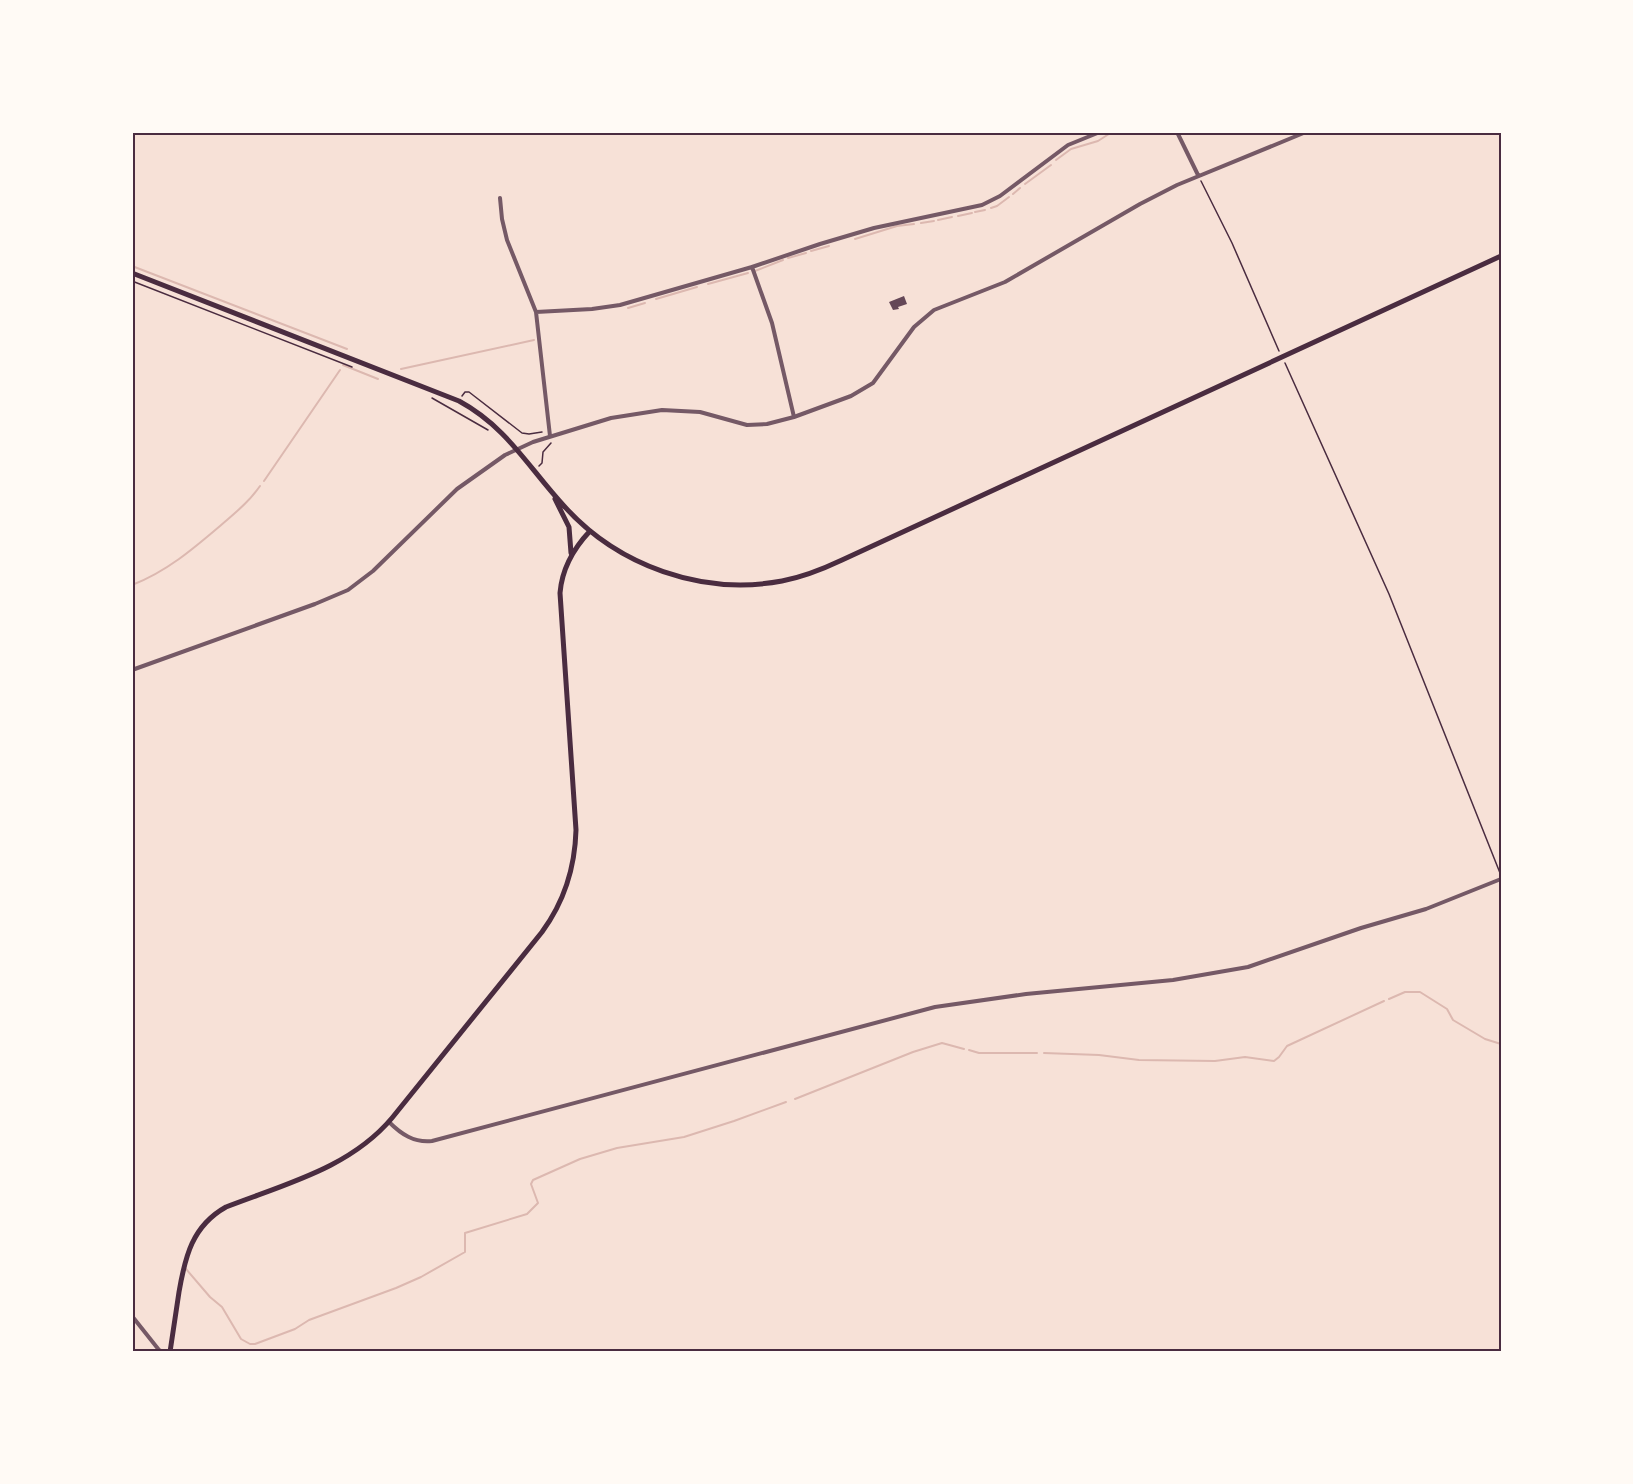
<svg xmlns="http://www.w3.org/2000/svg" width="1633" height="1484" font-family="Rubik,sans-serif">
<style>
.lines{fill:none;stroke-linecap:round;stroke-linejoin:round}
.stream{stroke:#dcb8b0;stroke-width:2}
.building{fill:#644757}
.path{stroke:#4a2c40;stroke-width:1.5}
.minor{stroke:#755966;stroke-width:4}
.secondary{stroke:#4a2c40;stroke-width:5}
.neatline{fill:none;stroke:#4a2c40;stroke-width:2}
</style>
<rect width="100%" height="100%" fill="#f7e1d7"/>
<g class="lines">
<path class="stream" d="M1056,160L1071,149L1098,141L1112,132
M1025,184L1051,165
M1013,194L1020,188
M991,208L997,206L1009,197
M975,212L985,210
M958,216L972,213
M938,220L952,217
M921,223L934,221
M855,239L897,226L914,224
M811,251L829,246
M788,258L806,253
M132,266L347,349
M755,271L783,260
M708,284L748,273
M656,299L697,287
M628,308L645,303
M343,365L378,379
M401,369L534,340
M264,481L340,370
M132,585C166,572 193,549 220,526C236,512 248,503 260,486
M1389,999L1405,992H1420L1447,1009L1453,1020L1485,1039L1501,1044
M969,1050L979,1053H1037
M1044,1053L1099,1055L1139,1060L1215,1061L1245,1057L1274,1061L1279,1057L1287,1046L1384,1001
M795,1099L913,1052L942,1043L964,1049
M186,1269L210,1297L222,1307L241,1339L250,1344H255L295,1329L309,1320L396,1288L421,1277L465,1252V1233L527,1214L538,1203L531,1184L533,1180L580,1159L617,1148L684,1137L734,1121L786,1102"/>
</g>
<path class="building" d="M904,296L907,304L898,307L899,309L893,310L889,302Z"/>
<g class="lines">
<path class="path" d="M1201,181L1232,243L1279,351
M132,281L352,367
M1285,363L1389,594L1500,873
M462,396L465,392H469L522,433L529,434L542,432
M432,398L488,430
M539,466L542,463L543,452L551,443"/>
<path class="minor" d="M1177,132L1198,175
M500,198L502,219L507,240L536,312L550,436
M752,267L772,323L794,417
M536,312L592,309L620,305L752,267L820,244L874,228L982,205L1000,196L1068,145L1100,132
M132,670L315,604L348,590L373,571L457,489L505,455L533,442L611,418L662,410L700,412L747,425L767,424L794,417L851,396L873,383L914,327L934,310L1005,282L1140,204L1177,185L1306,132
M389,1122C401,1134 414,1143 432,1141L935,1007L1026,994L1173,980L1248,967L1361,928L1426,909L1501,879
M132,1316L159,1350L163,1352"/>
<path class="secondary" d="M132,273L459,401C507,427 528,467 564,506C618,566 702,596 782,581C803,577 823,569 842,560L1501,256
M555,499L569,527L571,553
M170,1352C173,1332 176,1312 179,1292C185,1257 192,1226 226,1207C285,1184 350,1168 392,1118L542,932C564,902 575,867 576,830L560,593C562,568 573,549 590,531"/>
</g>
<rect width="1633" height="1484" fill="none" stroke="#fffaf5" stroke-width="267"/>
<rect x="134" y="134" width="1366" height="1216" class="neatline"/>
</svg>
